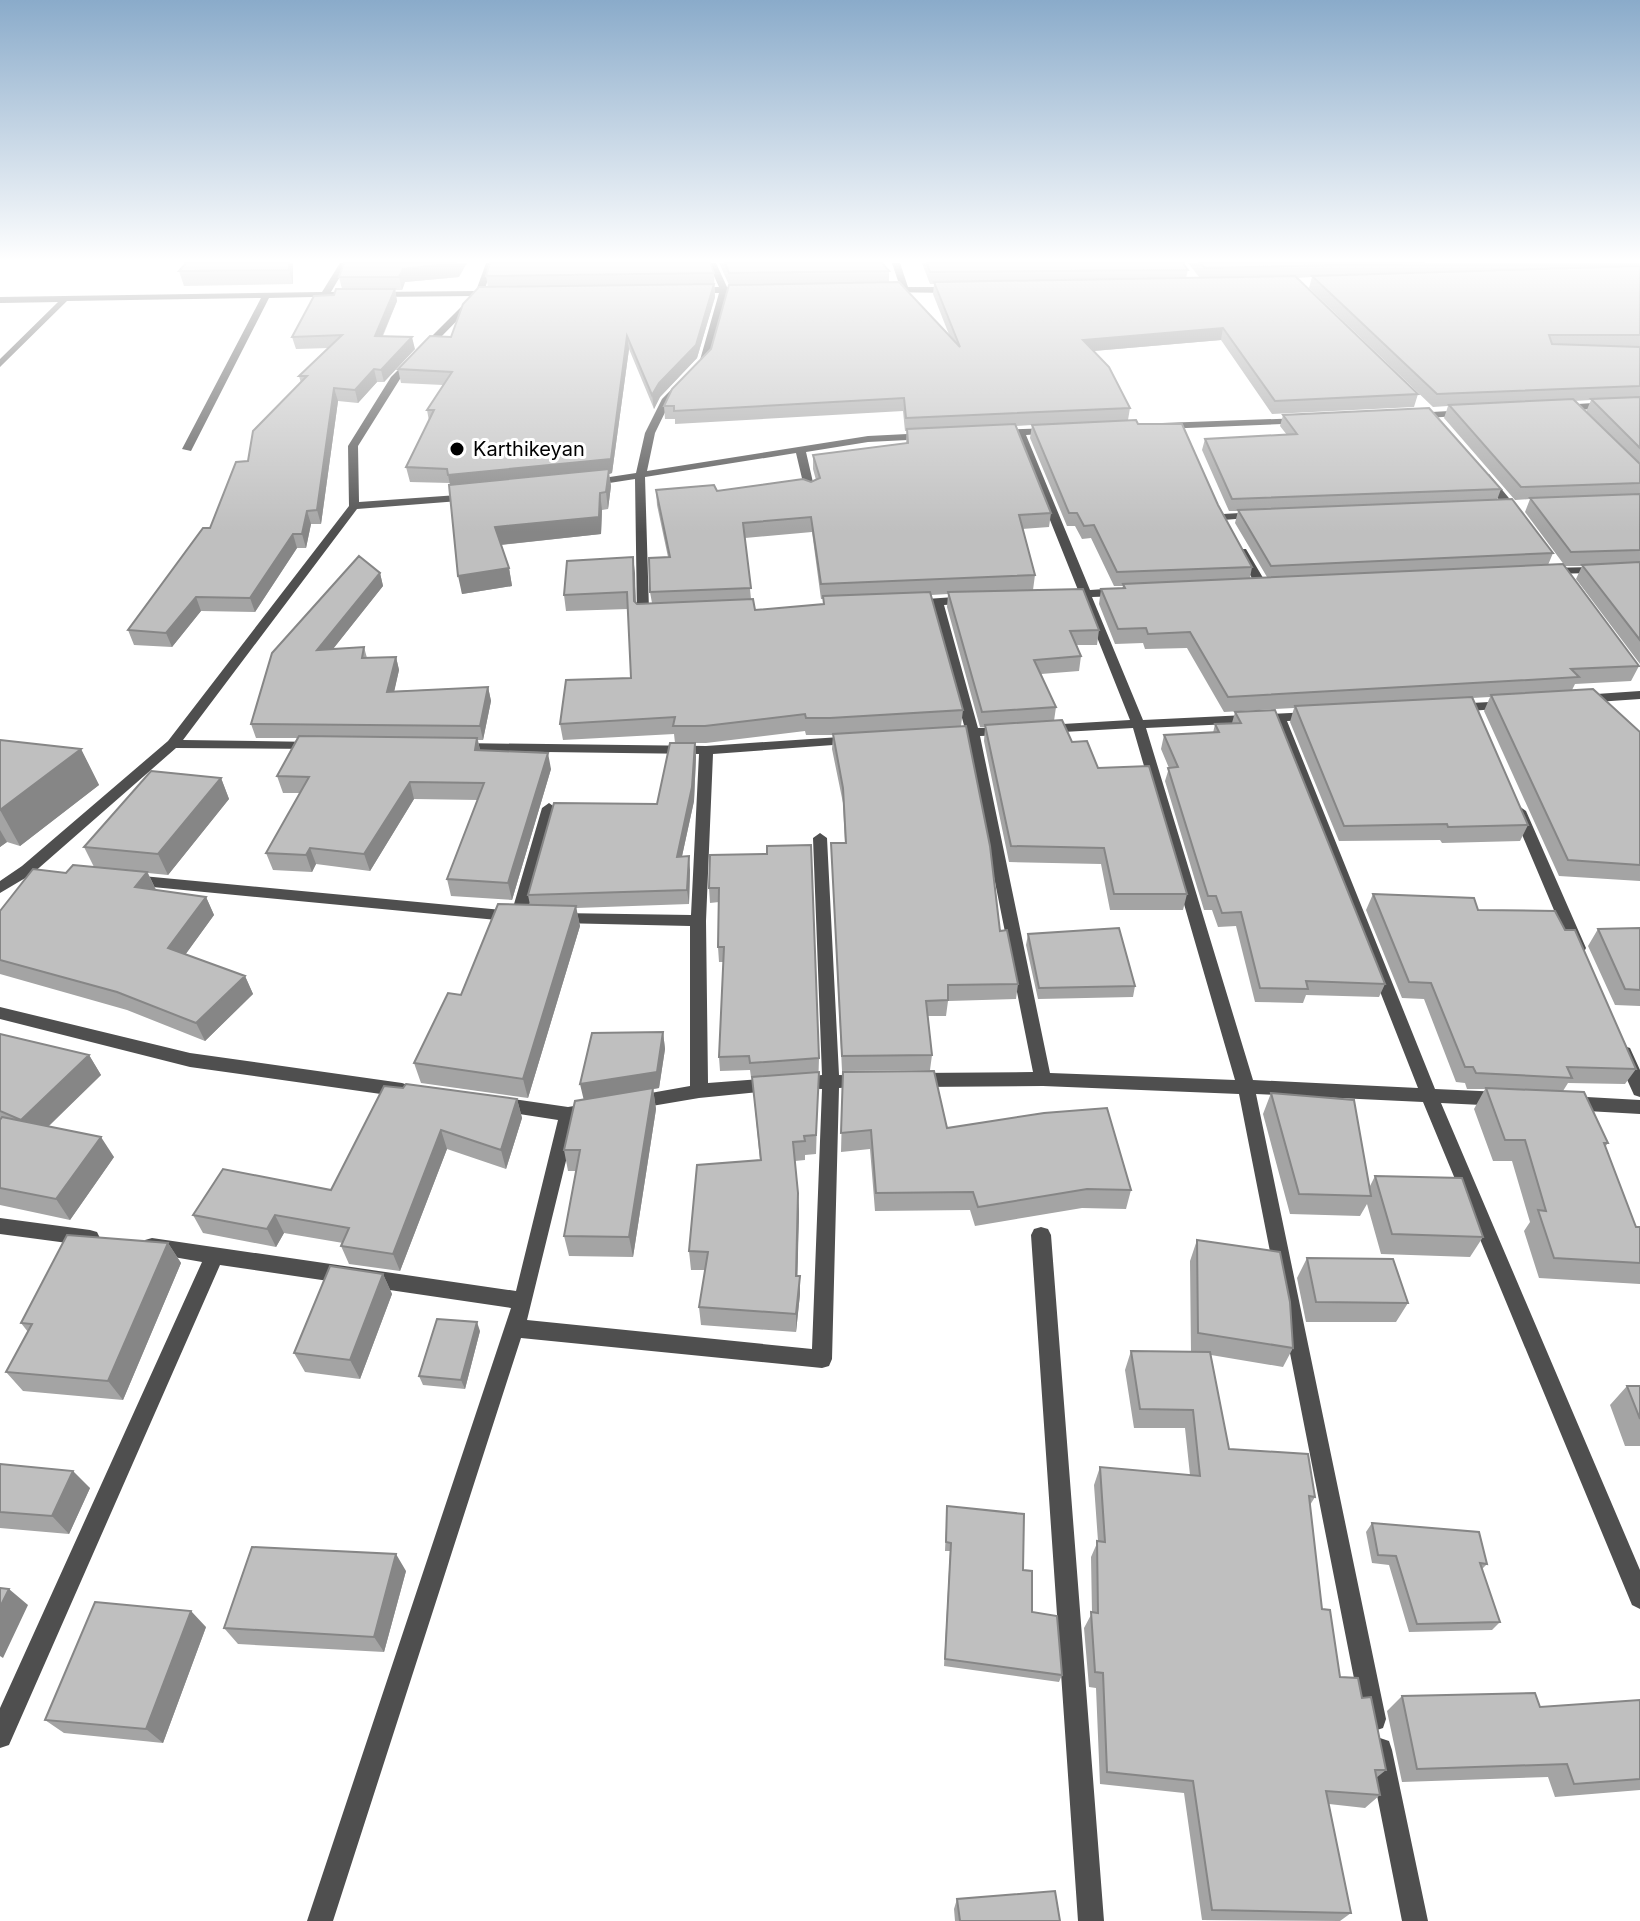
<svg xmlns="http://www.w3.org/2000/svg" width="1640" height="1921" font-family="Inter,sans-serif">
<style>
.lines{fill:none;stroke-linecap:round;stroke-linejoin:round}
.street{fill:#4f4f4f;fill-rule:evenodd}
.wall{fill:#a4a4a4;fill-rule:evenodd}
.shaded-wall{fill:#868686}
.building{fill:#bfbfbf;stroke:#868686;stroke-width:2}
.poi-dot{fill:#000;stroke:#fff;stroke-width:3}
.labels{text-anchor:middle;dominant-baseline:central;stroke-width:6;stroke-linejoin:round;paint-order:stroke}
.far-poi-label{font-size:20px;fill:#000;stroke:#fff;text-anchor:start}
</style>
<rect width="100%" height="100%" fill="#fff"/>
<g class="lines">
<path class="street" d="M340,263H348L331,292L353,291L356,292V296L269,298L191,451L182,449L261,298L67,301L0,367V359L58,302L0,303V297L322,292Z
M486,263H494L484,291H496V295L481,296L400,379L358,446L359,502L472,494L477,497L472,500L357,509L183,740L315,742L322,746L320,749L176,748L32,874L0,893V881L22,866L168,741L349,506L348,446L391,377L472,296L376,297L373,296V292L476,291Z
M708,263H716L727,287H749L753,290L749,293H728L709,361L671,400L655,433L647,471L868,436L927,433L932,436L927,439L868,442L806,452L815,491L810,494L805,491L796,453L645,477L649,610L659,614C654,620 642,620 637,614L635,479L590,486L585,483L590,480L636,473L645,433L662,399L700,360L719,293H692L688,290L692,287H719Z
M892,263H900L908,287H953L957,290L953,293L881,292L880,290L900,287Z
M1640,400V406L1562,411L1557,408L1562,405Z
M1467,410L1472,413L1470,415L1414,419L1409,416L1414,413Z
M1303,418L1306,419V423L1162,429L1157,426L1162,423Z
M1051,428L1055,429V433L1026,435L1090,590L1120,588L1126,592L1120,596L1092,597L1143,720L1311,712L1318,716L1311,720L1287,721L1435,1089L1502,1092L1508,1094L1511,1099L1508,1104L1502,1106L1441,1103L1640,1570V1609L1632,1605L1423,1102L1256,1094L1386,1719L1383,1728L1374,1731L1365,1728L1362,1719L1239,1094L1043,1086L917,1087L911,1085L908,1080L911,1075L917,1073L1033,1072L966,737L946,738L939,734L946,730L965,729L932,606L912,608L906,604L912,600L969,596L975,600L973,603L944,605L978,728L1007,727L1014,731L1007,735L980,736L1050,1073L1235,1080L1133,728L1046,733L1039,729L1046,725L1130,720L1081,597L1064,598L1058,594L1064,590H1078L1016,435L998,436L993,433L998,430ZM1274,722L1418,1088L1253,1080L1146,728Z
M1481,474H1489L1523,515V519H1515L1481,478Z
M1257,512L1262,515L1261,517L1223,520L1218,517L1223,514Z
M1238,549H1246L1269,588L1267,590H1259L1236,551Z
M1640,566V572L1547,574L1541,571L1547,568Z
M1640,691V699L1582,703L1575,699L1582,695Z
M1507,701L1512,702V708L1454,712L1447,708L1454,704Z
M855,736L862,740L860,743L713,754L706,921L708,1083L774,1078L780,1080L783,1085L780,1090L699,1098L634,1109L628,1107L625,1102L628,1097L690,1086V926L559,923L551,918L559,913L691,915L699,754L458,751L451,747L458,743L706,746Z
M549,803L556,808L526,917L518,922L132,885L124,880L132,875L512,911L542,808Z
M1519,806L1526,811L1586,948L1584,952L1578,954L1570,948L1512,811Z
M820,833L827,838L839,1075L868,1076L871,1081L868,1086L839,1088L832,1359L829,1366L822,1368L521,1338L333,1921H307L511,1308L220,1265L9,1745L0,1748V1708L202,1262L145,1252L142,1246L145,1240L152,1238L516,1291L558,1120L500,1111L494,1109L491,1104L494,1099L500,1097L568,1107L592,1103L598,1105L601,1110L598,1115L576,1120L527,1320L812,1349L822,1089L791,1088L788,1083L791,1078L822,1075L813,838Z
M0,1007L190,1053L402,1083L408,1085L411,1090L408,1095L402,1097L190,1067L0,1019Z
M1624,1046L1630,1048L1640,1070V1097L1634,1095L1615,1053L1618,1048Z
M1569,1096L1640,1100V1114L1569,1110L1563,1108L1560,1103L1563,1098Z
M0,1218L90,1230L97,1232L100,1238L97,1244L90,1246L0,1234Z
M1041,1227L1048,1229L1051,1235L1104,1921H1078L1031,1235L1034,1229Z
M1380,1738L1389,1741L1392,1750L1428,1921H1402L1368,1750L1371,1741Z"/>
</g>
<path class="wall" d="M186,263H293V284L184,286L179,271Z
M719,263H882L889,271V283L950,337L933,294L934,284H930L922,263H1183L1188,270L1186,278H1200L1188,263H1640V664L1576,579L1582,566H1565L1525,512L1530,499L1515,500L1444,418L1448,406L1433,407L1309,288L1312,277L1296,278L1418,394L1414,407L1272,414L1221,340L1094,351L1130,408L1128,420L1138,424L1218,505L1252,567L1250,578L1267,577L1235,523L1238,511H1229L1202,450L1205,439L1287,435L1280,426L1283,415L1501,489L1497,500L1553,553L1548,565L1639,666L1631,681L1575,684L1572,690L1640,732V881L1559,876L1484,711L1490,697L1472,698L1528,825L1520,841L1442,843L1440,840L1339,841L1290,722L1294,708L1224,712L1187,648L1145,649L1143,643L1115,644L1099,604L1101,589L1122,588L1123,586H1114L1091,538L1082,539L1075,526H1067L1030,438L1032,425L1016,426L1051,513L1049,527L1022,529L1035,575L1033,590L1099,630L1097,645H1077L1081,656L1079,671L1041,674L1056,707L1054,721L1072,742L1098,768L1187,894L1183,910H1110L1101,864L1009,862L984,741L985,727H980L947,607L948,594L931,595L963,710L961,726L1000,931L1018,984L1016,999L948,1001L946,1016H928L932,1055L930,1070L842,1071L831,843H845L843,803L832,749L833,735H806L805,731L706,743H675L674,734L563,740L560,724L631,678L628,609L566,611L564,595L633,557L636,602L637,604L652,603L650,592L668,557L657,505L656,490L717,491L811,482L816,480L813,469V455L906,443L907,431H905L903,411L675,424V419H665L664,406L711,349L729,285ZM1591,400L1586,412L1574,401ZM812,532L821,599H823V604L755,610L751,599L745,538Z
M714,273L715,297L697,358L660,397L654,409L629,349L612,473L609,474L611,486L608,509L602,510L601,534L501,545L509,568L512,586L462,594L450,483L410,482L406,467L429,421L427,410L443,385L401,383L398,369L451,337L488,287L486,276Z
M339,277H459L405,282L402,290H395L397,301L383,336L415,349L384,382H377L358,403L338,401L321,524H311L306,548H297L255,612L201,611L172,647L134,645L128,630L210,528L248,461L301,383L299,376L329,348L296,349L292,337L334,295L342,289Z
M380,573L383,586L333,649L364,647L367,658L396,657L399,670L394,691L488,687L491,701L483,740H478L480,750L551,769L512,900L451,896L447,879L478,800L414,799L370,871L316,864L312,872L273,870L266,853L300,793H283L277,776L297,738H256L251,724Z
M1235,712L1385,984L1379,997L1306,995L1303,1003L1255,1002L1236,926L1218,927L1212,910H1204L1165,781L1169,768L1161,749L1164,735L1213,733L1215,724L1232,723Z
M0,740L81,749L99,785L20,846L7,842L0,847Z
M695,743L696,757L694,801L682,856L690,870L689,904L576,908L580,926L528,1098L421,1083L414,1063L461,995L530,905L528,895L657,804Z
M221,778L229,799L168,875L148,873L156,890L206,897L214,915L185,955L245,976L253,994L205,1041L127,1010L0,974V911L66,873L94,867L84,847Z
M710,855L819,1058L816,1154L805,1155V1160L795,1161L799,1212L797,1276H800V1294L796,1332L701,1325L699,1307L705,1270H691L689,1251L760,1160L752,1077L778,1075L751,1077L750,1070L720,1071L719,1057L723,962H719L718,947L719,902L710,903L709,888Z
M1373,894L1478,910L1636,1069L1625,1084L1568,1083L1563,1091L1608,1143L1605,1147L1636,1227H1640V1284L1539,1278L1524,1231L1530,1222L1512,1161H1493L1474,1109L1485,1089H1467L1465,1083L1456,1082L1424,999L1402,998L1366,910Z
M1640,928V1006L1615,1005L1588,946L1598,929Z
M1028,934L1135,986L1133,997L1038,999L1026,945Z
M663,1032L665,1049L659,1088L653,1089L656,1109L633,1257L569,1256L564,1236L576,1171H568L564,1150Z
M0,1034L89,1055L101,1075L49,1126L114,1157L70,1220L0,1205Z
M843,1072L947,1128L1131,1190L1126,1209L1082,1208L975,1226L970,1210L875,1211L870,1149L841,1152Z
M403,1088L517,1099L522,1118L506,1169L447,1149L400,1271L349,1264L341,1246L343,1243L284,1233L276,1247L203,1233L193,1215L331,1190Z
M1271,1093L1369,1188L1375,1176L1483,1237L1470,1257L1381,1254L1367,1204L1360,1216L1290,1214L1263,1114Z
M1197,1240L1293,1348L1283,1367L1211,1355L1229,1449L1315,1497L1310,1505L1322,1609L1340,1677L1362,1698L1386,1770L1376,1778L1380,1795L1365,1808L1329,1804L1351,1913L1340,1921L1202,1920L1184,1793L1100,1784L1096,1688L1089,1687L1084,1628L1092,1613L1091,1557L1098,1541L1094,1485L1100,1467L1190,1475L1185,1428H1134L1125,1370L1131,1351L1191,1352L1190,1261Z
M168,1243L181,1263L123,1400L23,1391L6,1372L28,1332L21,1323Z
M1307,1258L1408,1303L1396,1322H1306L1297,1278Z
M383,1274L392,1294L360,1379L305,1372L294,1353Z
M480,1331L465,1389L423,1385L419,1376Z
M1627,1386H1640V1446H1625L1610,1405Z
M0,1464L90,1488L69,1534L0,1528Z
M947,1506L1032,1612L1062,1675L1059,1682L944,1666L950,1551H945Z
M1372,1523L1487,1564L1482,1569L1500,1622L1492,1630L1409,1632L1389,1565L1372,1563L1366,1532Z
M406,1571L384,1652L238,1644L224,1628Z
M206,1627L163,1743L64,1733L45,1720Z
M1402,1696L1540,1707L1640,1700V1790L1555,1797L1548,1777L1402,1782L1387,1711Z
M957,1899L1060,1921H955L954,1909Z"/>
<path class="shaded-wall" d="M289,263H293V284L289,270Z
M457,263H467L459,277L405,282L402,290L399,277L403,269Z
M714,284L715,297L697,358L660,397L654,409L652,395Z
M395,289L397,301L377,348L375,336Z
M1223,328L1221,340L1081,352L1083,340Z
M627,336L629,349L612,473L609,474L611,486L608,509L606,492L451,490L448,475Z
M412,337L415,349L384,382L381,370Z
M374,369L377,382L358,403L355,390Z
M334,388L338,401L321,524L317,510Z
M600,493L602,510L601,534L499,545L495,527Z
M307,511L311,524L306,548L302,534Z
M293,534L297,548L255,612L250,598Z
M633,557L635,573L636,617L634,601Z
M509,568L512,586L462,594L458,576Z
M380,573L383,586L321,664L317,650Z
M196,597L201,611L172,647L166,633Z
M396,657L399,670L391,706L387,692Z
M488,687L491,701L483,740L480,726Z
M477,738L481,754L475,750Z
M695,743L696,757L694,801L679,870L677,857Z
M81,749L99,785L20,846L0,810Z
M548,753L551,769L512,900L508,883Z
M221,778L229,799L168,875L158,854Z
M410,782L414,799L370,871L364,854Z
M0,830L7,842L0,847Z
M310,848L316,864L312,872L306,855Z
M689,856L690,870L689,904L687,890Z
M147,872L156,890L135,887Z
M206,897L214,915L177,966L168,948Z
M576,906L580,926L528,1098L523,1079Z
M245,976L253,994L205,1041L196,1023Z
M663,1032L665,1049L659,1088L653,1089L656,1109L633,1257L629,1237L584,1101L580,1084Z
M89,1055L101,1075L35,1139L21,1120Z
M517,1099L522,1118L506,1169L501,1150Z
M441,1130L447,1149L400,1271L393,1254Z
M101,1137L114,1157L70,1220L56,1199Z
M798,1193L799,1212L797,1294L796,1276Z
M275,1215L284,1233L276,1247L267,1229Z
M168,1243L181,1263L123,1400L108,1381Z
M383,1274L392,1294L360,1379L350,1360Z
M800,1276V1294L796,1332V1314Z
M477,1322L480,1331L465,1389L461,1380Z
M73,1471L90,1488L69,1534L52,1516Z
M396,1554L406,1571L384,1652L374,1637Z
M9,1589L28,1605L3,1658L0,1656V1607Z
M191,1611L206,1627L163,1743L146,1729Z"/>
<path class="building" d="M186,263H289V270L179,271Z
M344,263H457L403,269L399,277H339Z
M490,263H710L714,273L486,276Z
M725,263H882L889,271L729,273Z
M927,263H1183L1188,270L930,272Z
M1200,263H1425L1205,268Z
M1640,266V335H1549L1552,344L1640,347V386L1437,394L1312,276Z
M1295,276L1418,394L1275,401L1223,328L1083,340L1109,367L1130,408L906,418L904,398L674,411V406H664L672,389L711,349L729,285L899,282L960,347L934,282Z
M714,284L696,345L659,383L652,395L627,336L611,459L448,475L447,469L406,467L434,410H427L452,372L398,369L430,336L451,337L463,304L479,287Z
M336,289H395L375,336L412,337L381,370L374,369L355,390L334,388L317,510L307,511L302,534H293L250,598L196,597L166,633L128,630L203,528H210L236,462L248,461L253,431L307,376H299L342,335L292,337L314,296L334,295Z
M1640,397V448L1591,399Z
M1573,399L1640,464V483L1521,487L1449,405Z
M1429,408L1501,489L1232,499L1205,439L1297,434L1283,415Z
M1136,420L1138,424H1182L1218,505L1252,567L1117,572L1094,525L1084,526L1077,513H1069L1032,425Z
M1015,424L1051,513L1019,515L1035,575L821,584L811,517L743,523L751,588L650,592L649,558L670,557L656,490L714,485L717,491L803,479L811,482L820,478L813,455L908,443L907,429Z
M609,469L606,492L600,493L599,517L495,527L509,568L458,576L449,485Z
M1640,494V550L1571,552L1530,498Z
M1512,499L1553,553L1271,566L1238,510Z
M359,556L380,573L317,650L364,647L362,658L396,657L387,692L488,687L480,726L251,724L272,653Z
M633,557L634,601L637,604L753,599L755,610L824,604L823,596L930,592L963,710L830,718H806L805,714L705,726H673L675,717L560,724L566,680L631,678L627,592L564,595L567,561Z
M1640,562V640L1582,565Z
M1563,564L1639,666L1571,669L1579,677L1228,697L1190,632L1148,634L1146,628L1118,629L1101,589L1125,588L1123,584Z
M1083,589L1099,630L1070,631L1081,656L1034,660L1056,707L982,712L948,592Z
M1593,689L1640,732V865L1568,860L1491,695Z
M1472,697L1528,825L1448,827L1447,824L1344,826L1295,706Z
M1275,710L1385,984L1306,981L1308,989L1260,988L1241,912L1222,913L1216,896H1208L1168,768L1178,767L1164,735L1219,732L1215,724L1241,723L1235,712Z
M1062,720L1072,742L1087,741L1098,768L1149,766L1187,894H1114L1104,848L1011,846L985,725Z
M966,726L990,846L1000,931L1007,930L1018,984L948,985V1000L926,1001L932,1055L842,1056L831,843H846L843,788L833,734Z
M299,736L477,738L475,750L548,753L508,883L447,879L484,783L410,782L364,854L310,848L306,855L266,853L309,777L277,776Z
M0,740L81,749L0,810Z
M670,743H695L692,787L677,857L689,856L687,890L528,895L554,803L657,804Z
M151,771L221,778L158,854L84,847Z
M811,845L819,1058L750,1063L749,1056L719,1057L724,947H718L719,888H709L710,855L767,854V846Z
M73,865L147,872L135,887L206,897L168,948L245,976L196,1023L117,992L0,960V911L33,869L66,873Z
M1373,894L1474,898L1478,910L1555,911L1565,930H1575L1636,1069L1567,1067L1572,1078L1476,1073L1473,1067H1465L1431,983L1409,982Z
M498,904L576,906L523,1079L414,1063L448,993L461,995Z
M1119,928L1135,986L1039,988L1028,934Z
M1640,928V990L1625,989L1598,929Z
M663,1032L657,1072L580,1084L592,1033Z
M0,1034L89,1055L21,1120L0,1111Z
M934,1071L947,1128L1044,1113L1107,1108L1131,1190L1087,1189L978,1207L973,1192L876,1193L871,1130L841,1133L843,1072Z
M819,1072L816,1135L804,1136L805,1141L793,1142L798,1193L796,1276H800L796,1314L699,1307L708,1252L689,1251L697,1165L761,1160L752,1077Z
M406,1084L517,1099L501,1150L441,1130L393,1254L341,1246L349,1228L275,1215L267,1229L193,1215L223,1169L331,1190L384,1086L403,1088Z
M653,1088L629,1237L564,1236L580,1150H564L575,1101Z
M1486,1088L1584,1092L1608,1143H1604L1636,1227H1640V1263L1554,1258L1538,1210L1546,1211L1525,1140H1505Z
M1271,1093L1354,1100L1371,1196L1299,1194Z
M2,1117L101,1137L56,1199L0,1188V1120Z
M1375,1176L1462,1178L1483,1237L1392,1234Z
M67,1235L168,1243L108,1381L6,1372L32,1324L21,1323Z
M1197,1240L1280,1252L1290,1302L1293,1348L1198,1333Z
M1307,1258L1393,1259L1408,1303L1316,1302Z
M330,1266L383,1274L350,1360L294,1353Z
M437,1319L477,1322L461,1380L419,1376Z
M1131,1351L1210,1352L1229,1449L1308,1454L1315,1497L1309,1496L1322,1609L1330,1610L1340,1677L1358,1678L1362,1698L1371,1697L1386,1770H1375L1380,1795L1326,1791L1351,1913L1212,1910L1193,1781L1107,1772L1103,1673L1095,1672L1091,1612L1098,1613L1097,1541L1105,1542L1100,1467L1200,1476L1193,1410L1140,1409Z
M1627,1386H1640V1419Z
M0,1464L73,1471L52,1516L0,1512Z
M947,1506L1024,1514L1023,1570L1032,1571V1612L1057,1616L1062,1675L945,1659L951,1543L946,1542Z
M1372,1523L1479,1532L1487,1564L1480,1563L1500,1622L1417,1624L1396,1556L1378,1555Z
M252,1547L396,1554L374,1637L224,1628Z
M0,1588L9,1589L0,1607Z
M95,1602L191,1611L146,1729L45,1720Z
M1535,1693L1540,1707L1640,1700V1779L1574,1784L1567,1764L1417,1769L1402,1696Z
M1055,1891L1060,1921H960L957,1899Z"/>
<linearGradient id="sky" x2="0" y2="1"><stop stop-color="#8aabca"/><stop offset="0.49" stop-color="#fff"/><stop offset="1" stop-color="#fff" stop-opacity="0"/></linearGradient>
<rect width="1640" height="532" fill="url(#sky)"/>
<circle class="poi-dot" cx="457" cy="449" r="8"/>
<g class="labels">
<g class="far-poi-label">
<text x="473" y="449">Karthikeyan</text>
</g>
</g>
</svg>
